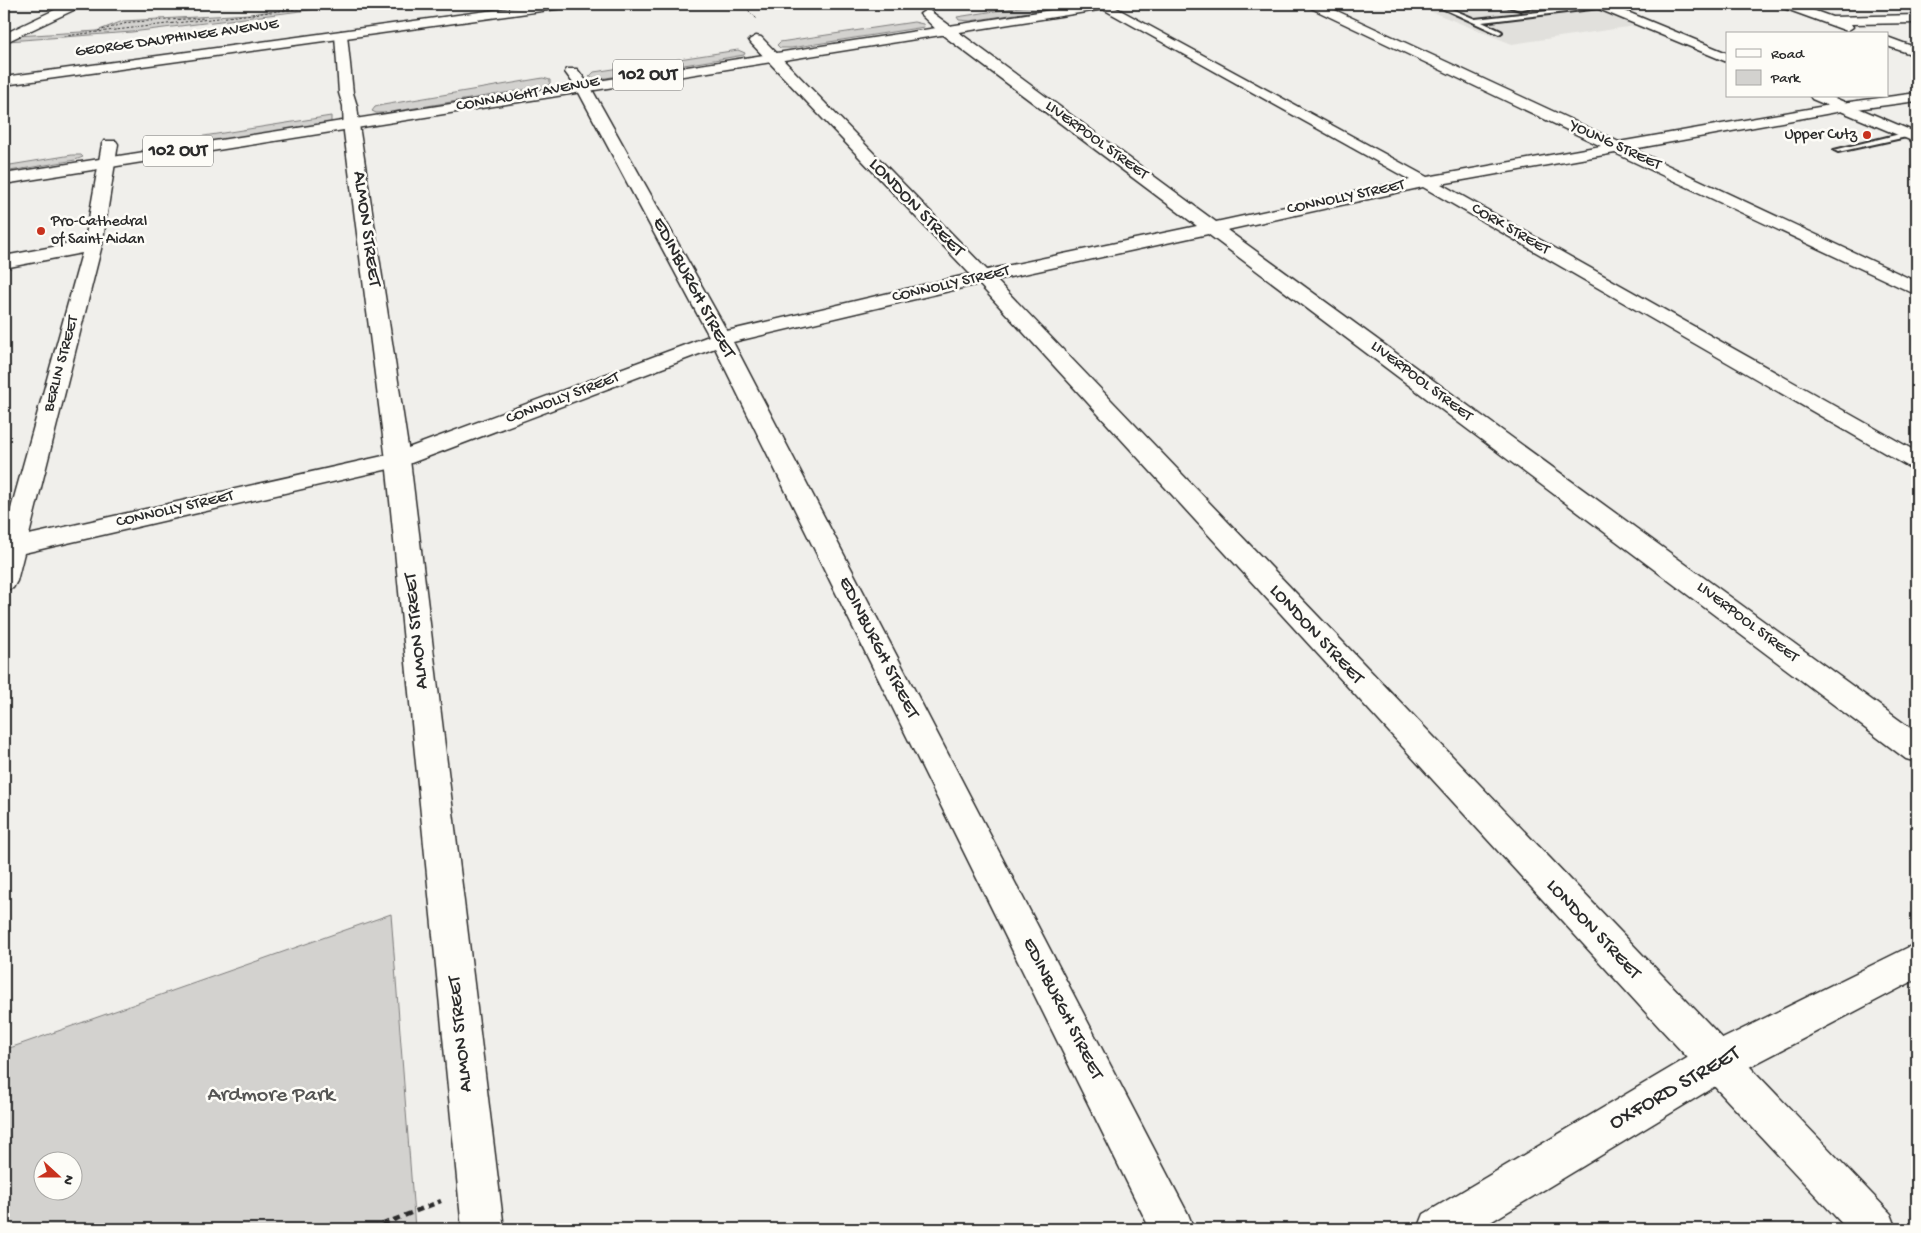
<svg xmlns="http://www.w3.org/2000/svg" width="1921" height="1233" font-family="'Gochi Hand',sans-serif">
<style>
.built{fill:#e1e0dc}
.green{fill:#d3d2cf;stroke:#7f7e7d;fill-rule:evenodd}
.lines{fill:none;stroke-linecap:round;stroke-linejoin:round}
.lane-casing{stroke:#2b2b2b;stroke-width:4}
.street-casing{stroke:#2b2b2b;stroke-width:3}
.secondary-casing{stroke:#2b2b2b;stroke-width:3}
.primary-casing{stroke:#2b2b2b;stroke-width:3}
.path-far1{stroke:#2b2b2b;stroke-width:1;stroke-dasharray:2.5 2;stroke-linecap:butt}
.path{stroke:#2b2b2b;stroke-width:4.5;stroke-dasharray:7 5;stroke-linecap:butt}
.lane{fill:#fdfcf7;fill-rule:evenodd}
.street{fill:#fdfcf7;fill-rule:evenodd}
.secondary{fill:#fdfcf7;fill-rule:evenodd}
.primary{fill:#fdfcf7;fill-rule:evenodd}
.poi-dot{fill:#c8321e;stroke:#fdfcf7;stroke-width:2}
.labels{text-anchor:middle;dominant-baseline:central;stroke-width:5;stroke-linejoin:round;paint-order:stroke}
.far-street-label{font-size:16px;fill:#2b2b2b;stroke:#fdfcf7}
.far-poi-label{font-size:16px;fill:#2b2b2b;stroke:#fdfcf7;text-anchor:end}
.shield{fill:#fdfcf7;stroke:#6a6a68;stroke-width:1}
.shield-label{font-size:18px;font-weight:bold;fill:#2b2b2b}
.street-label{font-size:19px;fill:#2b2b2b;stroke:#fdfcf7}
.near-street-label{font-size:22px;fill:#2b2b2b;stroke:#fdfcf7}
.near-park-label{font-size:22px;fill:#555554;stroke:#fdfcf7}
</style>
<rect width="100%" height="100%" fill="#f0efeb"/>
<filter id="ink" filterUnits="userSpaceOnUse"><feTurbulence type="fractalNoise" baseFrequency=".02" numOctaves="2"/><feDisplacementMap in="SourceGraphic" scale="10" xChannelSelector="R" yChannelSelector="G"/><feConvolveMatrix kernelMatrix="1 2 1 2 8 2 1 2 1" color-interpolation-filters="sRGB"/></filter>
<g filter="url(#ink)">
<path class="built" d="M1412,4H1590L1635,26L1512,44Z"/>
<path class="green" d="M328,4H357L132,32L8,41L17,36L97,31L123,21L250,14Z
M1039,4H1082L970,21L959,20L957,17Z
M914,22L923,24L924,27L791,48H780L777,45L780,42Z
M738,50L745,53L744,55L600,79L589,77L594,72Z
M543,78L550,80V83L547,86L385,113H376L372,111L375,107L383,105Z
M331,116V123L144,153L141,150L147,145Z
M72,155H81L83,157L75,160L4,172V166Z
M391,914L415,1229H4V1050ZM72,1160V1190H42V1160Z"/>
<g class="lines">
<g class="lane-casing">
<path id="lane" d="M1322,4H1339L1318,8L1315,6Z
M1433,4H1440L1475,19L1605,5L1608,7L1482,22L1501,31L1502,32L1499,34Z
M1501,4L1520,6L1532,4L1535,6L1520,10Z
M1908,132H1911V136L1838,152L1834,150Z"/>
</g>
<g class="street-casing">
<path id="street" d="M67,4H82L80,7L4,43V34Z
M538,4H569L563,8L4,85V77Z
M1094,4H1109L1427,177L1601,146L1309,7L1307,4H1322L1619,142L1842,103L1917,93V101L1842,111L1633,149L1917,282V295L1615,153L1441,184L1917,452V469L1909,467L1423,187L1227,230L1917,733V762L1906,759L1208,234L996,280L1891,1214L1897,1229H1847L1660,1028L979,284L733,342L1188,1214L1194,1229H1150L715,348L406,465L24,553L17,581L13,588L4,590V534L82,253L4,268V256L85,241L102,144L104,141H116L118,144L102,245L29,535L392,454L709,336L576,87L565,72L567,69H577L590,86L727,331L970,274L751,43L749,40L756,36L761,37L987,270L1197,226L940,33L920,14L926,10L930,11L1216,222L1410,180Z
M1779,4H1796L1832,17L1917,15V23L1851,24L1853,27L1847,31L1781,7Z
M1887,37L1917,48V56L1887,46Z"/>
</g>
<g class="secondary-casing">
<path id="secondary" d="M1592,4H1608L1727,53V62L1594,7Z
M341,31L347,35L353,93L357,106L360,132L410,460L504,1229H462L386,460L344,132L343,106L339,93L335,35Z
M1810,96H1830L1917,133V143L1812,99Z
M1917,943V979L1732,1076L1479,1229H1418L1424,1214L1704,1048Z"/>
</g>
<g class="primary-casing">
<path id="primary" d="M1089,4H1117L1111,8L4,184V174Z"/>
</g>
<path class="path-far1" d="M742,4L757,19
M899,4L906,8
M98,31L131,22L205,18
M64,36L339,4"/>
<path class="path" d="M371,1229L441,1201"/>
<use href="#lane" class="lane"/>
<use href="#street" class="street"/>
<use href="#secondary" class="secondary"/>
<use href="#primary" class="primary"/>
</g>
</g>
<g class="poi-dot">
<circle cx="1867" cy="135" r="5"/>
<circle cx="41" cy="231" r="5"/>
</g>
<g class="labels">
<g class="far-street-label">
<text transform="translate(177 39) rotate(-8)">GEORGE DAUPHINEE AVENUE</text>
<text transform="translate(528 95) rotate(-10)">CONNAUGHT AVENUE</text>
<text transform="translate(1096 141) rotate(36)">LIVERPOOL STREET</text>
<text transform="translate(1615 146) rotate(25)">YOUNG STREET</text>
<text transform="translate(1346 198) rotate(-12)">CONNOLLY STREET</text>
<text transform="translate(1510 230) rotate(30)">CORK STREET</text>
<text transform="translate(951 285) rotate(-13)">CONNOLLY STREET</text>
<text transform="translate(62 364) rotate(-75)">BERLIN STREET</text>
<text transform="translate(1421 382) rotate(37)">LIVERPOOL STREET</text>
<text transform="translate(563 399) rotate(-21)">CONNOLLY STREET</text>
<text transform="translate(175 510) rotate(-13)">CONNOLLY STREET</text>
<text transform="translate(1747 623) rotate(37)">LIVERPOOL STREET</text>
</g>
<g class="far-poi-label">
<text x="1857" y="135">Upper Cutz</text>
<text x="51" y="222" text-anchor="start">Pro-Cathedral<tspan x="51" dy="18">of Saint Aidan</tspan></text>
</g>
<g class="shield">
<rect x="613" y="59.5" width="70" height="31" rx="4"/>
<rect x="143" y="135.5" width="70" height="31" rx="4"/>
</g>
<g class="shield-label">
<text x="648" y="75">102 OUT</text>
<text x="178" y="151">102 OUT</text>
</g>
<g class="street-label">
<text transform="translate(916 208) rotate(46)">LONDON STREET</text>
<text transform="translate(366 229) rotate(82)">ALMON STREET</text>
<text transform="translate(693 288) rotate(62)">EDINBURGH STREET</text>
<text transform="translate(417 631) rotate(-96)">ALMON STREET</text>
<text transform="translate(1316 635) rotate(47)">LONDON STREET</text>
<text transform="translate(878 648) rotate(63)">EDINBURGH STREET</text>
<text transform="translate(1593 930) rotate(47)">LONDON STREET</text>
<text transform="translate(1062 1009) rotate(63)">EDINBURGH STREET</text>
<text transform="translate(461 1034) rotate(-96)">ALMON STREET</text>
</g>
<g class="near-street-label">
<text transform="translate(1675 1089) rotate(-30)">OXFORD STREET</text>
</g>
<g class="near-park-label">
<text x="271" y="1096">Ardmore Park</text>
</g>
</g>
<rect width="1921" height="1233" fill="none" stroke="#fdfcf7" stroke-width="20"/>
<rect x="10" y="10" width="1901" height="1213" fill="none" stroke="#2b2b2b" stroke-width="2" filter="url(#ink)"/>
<rect x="1726" y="32" width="162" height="65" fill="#fdfcf7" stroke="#a9a8a5"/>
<rect x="1736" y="49" width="25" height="8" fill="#fdfcf7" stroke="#a9a8a5"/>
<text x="1771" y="58" font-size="15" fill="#2b2b2b">Road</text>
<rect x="1736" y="70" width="25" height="15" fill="#d3d2cf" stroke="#a9a8a5"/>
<text x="1771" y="82" font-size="15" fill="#2b2b2b">Park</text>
<g transform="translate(58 1176) rotate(111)"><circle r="24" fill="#fdfcf7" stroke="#a9a8a5"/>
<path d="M0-4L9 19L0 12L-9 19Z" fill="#c8321e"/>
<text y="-8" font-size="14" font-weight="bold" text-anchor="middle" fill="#2b2b2b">N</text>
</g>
</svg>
